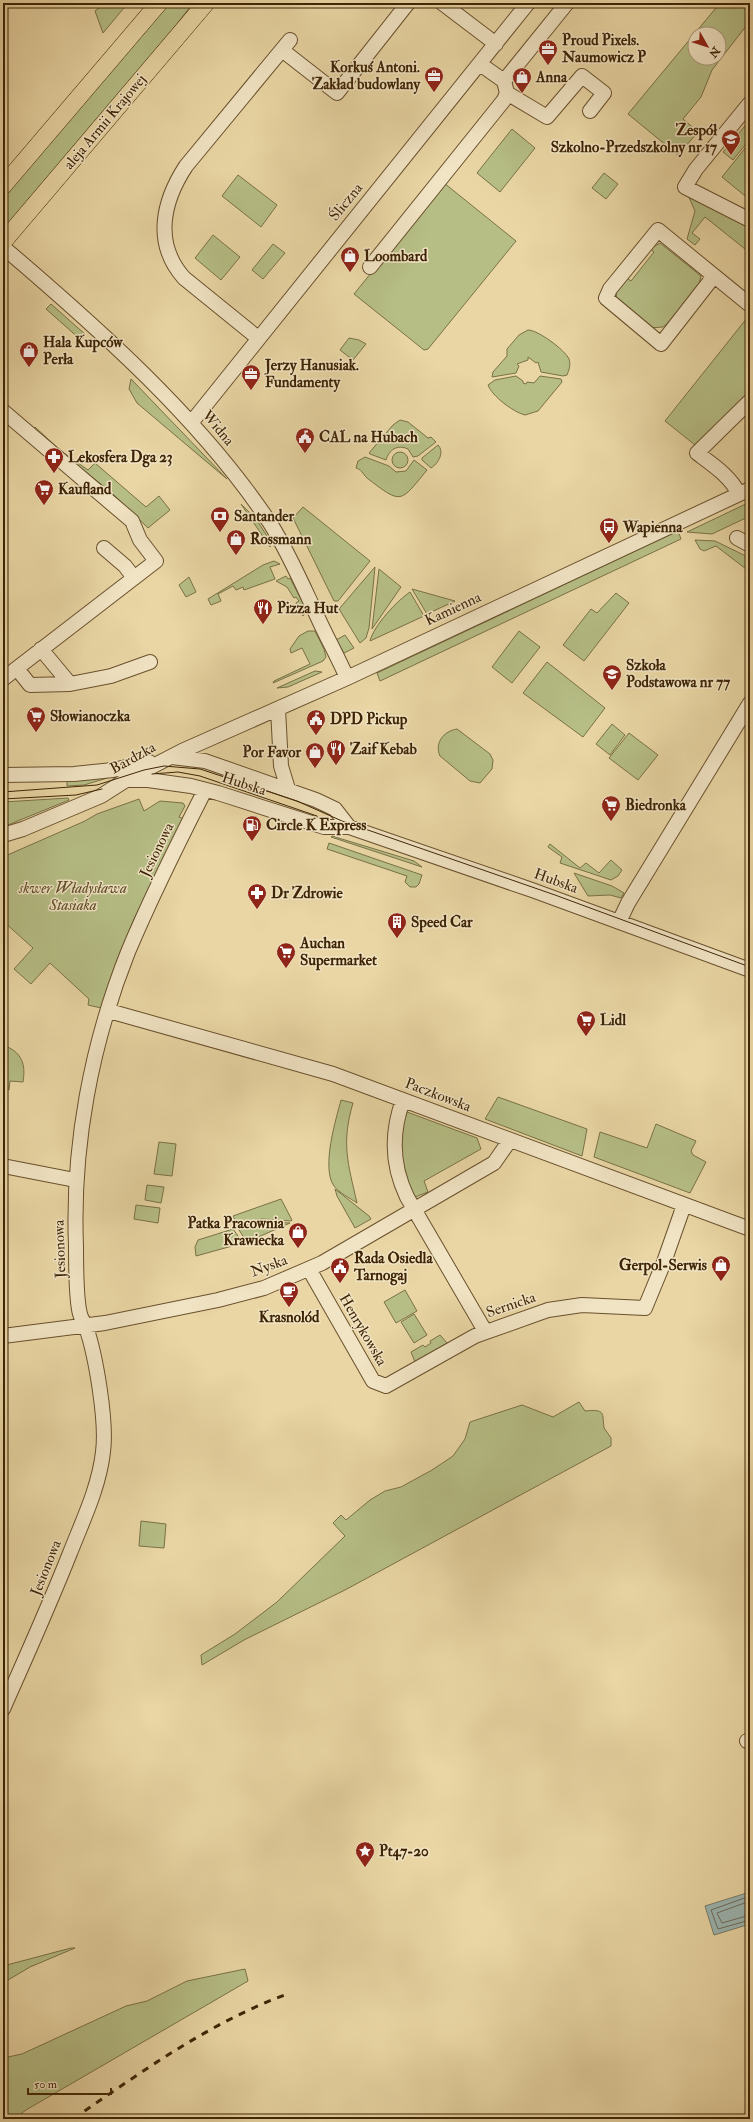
<svg xmlns="http://www.w3.org/2000/svg" width="753" height="2122" font-family="'IM FELL Double Pica',serif">
<style>
.green{fill:#b6be86;stroke:#7a7146;fill-rule:evenodd}
.water{fill:#9cb6b2;stroke:#767c6d}
.lines{fill:none;stroke-linecap:round;stroke-linejoin:round}
.shore{stroke:#6d6d5c;stroke-width:1}
.minor-casing{stroke:#69502d;stroke-width:16}
.major-casing{stroke:#3e2405;stroke-width:18}
.minor{stroke:#f1e4c4;stroke-width:14}
.major{stroke:#e9d6a4;stroke-width:17}
.tram{stroke:#3e2405;stroke-width:1}
.rail{stroke:#3e2405;stroke-width:3;stroke-dasharray:7 7;stroke-linecap:butt}
.labels{text-anchor:middle;dominant-baseline:central;stroke-width:3;stroke-linejoin:round;paint-order:stroke}
.poi-label{font-size:15px;font-weight:bold;fill:#3e2405;stroke:#f1e4c4;text-anchor:start}
.street-label{font-size:15px;fill:#3e2405;stroke:#f1e4c4}
.park-label{font-size:15px;font-style:italic;fill:#5c4a25;stroke:#f1e4c4}
</style>
<rect width="100%" height="100%" fill="#e9d6a4"/>
<filter id="stains"><feTurbulence type="fractalNoise" baseFrequency=".005" numOctaves="4"/><feColorMatrix values="0 0 0 0 .2 0 0 0 0 .09 0 0 0 0 .02 0 0 0 .5 -.17"/></filter>
<radialGradient id="worn" r=".72"><stop offset=".6" stop-color="#630" stop-opacity="0"/><stop offset="1" stop-color="#630" stop-opacity=".3"/></radialGradient>
<path class="green" d="M105,3H128L103,33L95,11Z
M168,3H193L144,67L3,232V197Z
M720,3H743L750,9V21L712,70L701,97L683,119L698,132L678,155L628,114ZM695,34H719V58H695Z
M750,120V139L733,160L723,152Z
M512,129L535,148L500,192L477,173Z
M750,142V200L722,177Z
M604,173L618,184L606,199L592,188Z
M238,175L277,205L261,227L222,196Z
M444,183L516,241L428,349L424,350L354,294Z
M687,193L750,224V253L705,217L692,233L700,239L695,245L687,239L695,211Z
M213,235L240,257L221,280L195,258Z
M660,243L701,276L699,284L668,323L663,327L649,328L616,299L617,290L627,278L631,281L654,252L650,249Z
M273,244L285,253L263,279L252,270Z
M51,304L86,335L81,340L46,309Z
M747,318L750,320V394L700,445H695L665,421Z
M528,330C538,330 565,350 569,359C571,365 569,370 567,375L563,376L541,372L538,362L536,363L528,357V360L517,364L519,366L516,373L492,377L493,372L507,356V349L519,335Z
M349,338L359,340L366,344L353,360L340,350Z
M516,376L523,381V383L526,384L527,382L534,383L540,376L561,379L562,382L538,411L525,415C513,412 492,396 488,385L495,380Z
M131,379L227,479L137,403L129,389Z
M400,420L408,422L428,438L431,437L436,442L418,456L413,457L408,449C397,444 389,450 386,460L370,454L369,453L393,425Z
M35,427L61,451L88,470L95,463L146,507L159,496L170,510L148,528L112,493L34,430Z
M438,445C445,452 438,464 431,468L422,460V458Z
M392 460a8 8 0 1 1 16 0a8 8 0 1 1-16 0Z
M365,457L389,466L396,472L406,471L414,460L427,470C400,503 402,505 367,478C363,474 361,469 356,468L358,461Z
M750,502V516L712,534L687,532Z
M241,504L256,519L271,542L270,547Z
M303,507L370,561L338,601H334L293,518Z
M678,531L681,539L380,681L377,673Z
M695,540L715,541L750,558V572L716,546L704,551L700,549Z
M274,561L280,564L270,567L275,579L244,590L243,587L236,590L233,586L218,594L221,601L211,605L208,599L263,565Z
M375,567L369,628L366,638L360,643L339,609Z
M379,569L401,587L372,629Z
M286,576L288,579L290,578L307,611L303,616L296,603L299,601L296,597L294,598L287,587L276,581Z
M189,577L196,592L186,597L179,585Z
M412,589L455,601L427,614Z
M410,592L424,616L370,641C374,625 397,601 410,592Z
M616,593L629,603L584,661L563,645L591,609L597,613Z
M308,631H315L324,649L326,657L323,661L273,683L274,681L310,664L302,648L291,653L290,649L299,636Z
M519,631L540,647L512,683L492,667Z
M345,635L354,648L344,653L336,640Z
M547,662L605,708L583,737L523,693Z
M315,671L322,672L288,687L277,688Z
M612,724L625,735L610,755L596,744Z
M457,729L490,754L493,760L492,769L480,783L470,781L440,756C434,743 444,731 457,729Z
M629,733L658,755L638,780L609,758Z
M114,776L84,785L67,786V780Z
M68,798L69,800L3,827V802Z
M139,799L144,811L160,801L183,803L185,806L179,817L184,819L134,919L116,963L101,1008L88,1005L89,999L50,963L31,984L14,969L33,948L3,921V857L85,821L97,814Z
M332,836L414,861L422,867L331,837Z
M329,843L422,875L419,884L416,887H410L405,882L407,876L327,849Z
M550,844L580,868L586,863L599,873L611,860L622,870L618,876L611,880L560,863L562,857L548,847Z
M574,873L612,886L624,893L621,898L610,895L588,896Z
M3,1045C22,1052 26,1064 23,1082L10,1081L9,1090L4,1088L3,1093Z
M498,1097L587,1129L582,1156L485,1119Z
M341,1100L353,1103C341,1144 348,1163 357,1203C350,1198 339,1193 334,1186C321,1168 336,1119 341,1100Z
M407,1112L477,1138L481,1149L424,1181L428,1192L415,1197L406,1184L399,1138Z
M656,1124L696,1141L691,1151L693,1155L706,1162L690,1193L594,1157L600,1132L647,1148Z
M159,1142L176,1144L172,1176L154,1174Z
M147,1185L164,1187L161,1203L145,1200Z
M335,1189L369,1216L371,1219L355,1228L337,1196Z
M281,1199L292,1220L291,1221L262,1219L237,1224L233,1216Z
M136,1205L160,1208L158,1223L134,1219Z
M262,1222L290,1223L247,1242L237,1227Z
M233,1229L243,1243L196,1256L195,1247L198,1240Z
M405,1290L417,1311L396,1323L384,1302Z
M414,1314L427,1335L414,1343L401,1322Z
M440,1335L447,1343L415,1362L411,1352L423,1345L425,1347L431,1343L430,1341Z
M579,1402L585,1411C606,1409 602,1413 604,1428L611,1438V1446L345,1590L244,1640L202,1665L201,1655L235,1634L277,1602L345,1536L333,1523L341,1515L346,1520L370,1500L385,1491L401,1487L432,1470L453,1456L465,1439L470,1422L522,1405L553,1417Z
M141,1521L166,1524L164,1548L139,1546Z
M71,1948H75L30,1967L3,1983V1966Z
M245,1969L248,1981L26,2110L14,2119H3V2058L22,2054L126,2006L147,2001L187,1981Z"/>
<path class="water" d="M750,1892V1924L714,1935L705,1906Z"/>
<g class="lines">
<path class="shore" d="M750,1896L711,1910L718,1929L750,1920
M750,1901L717,1913L722,1923L750,1915"/>
<g class="minor-casing">
<path id="minor" d="M442,3L496,44
M282,50L337,93L408,3
M480,64L504,81L507,93L547,117L582,76L604,93L590,111
M504,81L567,3
M750,103L696,169L685,187L750,220
M3,247C98,328 201,419 270,523C289,553 303,586 318,618C327,638 338,657 347,678
M370,267L504,100L507,93
M714,276L661,344L606,298L610,289L658,230L750,305
M258,338L184,278C153,243 163,201 186,166L290,40
M3,411L132,521L140,540L156,561L3,679
M191,423L528,3
M739,494C730,476 713,465 697,453L750,401
M737,538L750,545
M104,548L125,566L134,578
M41,649L70,684L111,676L150,662
M22,675L30,685L70,684
M278,709L281,766L288,789
M172,757L205,761L316,800L335,809L349,827
M3,775L74,774L113,770L149,762
M128,780H148L191,786L218,793L324,827H349L532,890L750,970
M3,835L23,829L101,796L126,780L182,751L347,678L750,489
M619,922L628,903L750,703
M109,1011L333,1074L750,1229
M403,1100C391,1133 392,1166 407,1197L485,1331
M3,1166L75,1180
M309,1269L373,1381L386,1386L475,1336L548,1310L582,1305L645,1308L664,1262L684,1205
M3,1336L105,1323L218,1300L264,1288L322,1263L494,1163L510,1140
M3,1709C26,1657 49,1606 70,1553C83,1520 99,1487 103,1452C107,1422 96,1356 86,1327C85,1323 81,1319 80,1314C76,1299 76,1263 76,1246C72,1147 91,1045 128,952C151,897 178,843 205,790
M747,1741L750,1740"/>
</g>
<g class="major-casing">
<path id="major" d="M3,186L159,3
M3,242L206,3"/>
</g>
<use href="#minor" class="minor"/>
<use href="#major" class="major"/>
<path class="tram" d="M152,774L178,772L200,776L317,816
M3,792L97,785L144,770L164,766L200,769L297,801L342,821L555,895L750,967
M3,799L76,795L102,789"/>
<path class="rail" d="M73,2119C143,2071 210,2022 290,1993"/>
</g>
<defs>
<g id="office-pin" transform="scale(1)"><path d="M0 17L-7.5 6A9.5 9.5 0 1 1 7.5 6Z" fill="#8f2418" stroke="#f1e4c4"/><path d="M-6-3h4V-5.5h4V-3h4V5H-6ZM-1-4.5V-3h2v-1.5ZM-6 0V1H6V0Z" fill="#fff"/></g>
<g id="shop-pin" transform="scale(1)"><path d="M0 17L-7.5 6A9.5 9.5 0 1 1 7.5 6Z" fill="#8f2418" stroke="#f1e4c4"/><path d="M-5-2.5h2.3a2.7 3.5 0 0 1 5.4 0H5L5.5 6h-11ZM-1.5-2.5h3a1.5 2.3 0 0 0-3 0Z" fill="#fff"/></g>
<g id="school-pin" transform="scale(1)"><path d="M0 17L-7.5 6A9.5 9.5 0 1 1 7.5 6Z" fill="#8f2418" stroke="#f1e4c4"/><path d="M0-5L7-2L0 1L-7-2ZM-4 1L0 2.5L4 1V4Q0 6-4 4Z" fill="#fff"/></g>
<g id="civic-pin" transform="scale(1)"><path d="M0 17L-7.5 6A9.5 9.5 0 1 1 7.5 6Z" fill="#8f2418" stroke="#f1e4c4"/><path d="M-.6-6.5H3V-4.5H.6V-3L4-1V1h2V6H-6V1h2V-1L-.6-3ZM-1.2 2.5V6h2.4V2.5Z" fill="#fff"/></g>
<g id="pharmacy-pin" transform="scale(1)"><path d="M0 17L-7.5 6A9.5 9.5 0 1 1 7.5 6Z" fill="#8f2418" stroke="#f1e4c4"/><path d="M-2-6h4v4h4v4h-4v4h-4v-4h-4v-4h4Z" fill="#fff"/></g>
<g id="supermarket-pin" transform="scale(1)"><path d="M0 17L-7.5 6A9.5 9.5 0 1 1 7.5 6Z" fill="#8f2418" stroke="#f1e4c4"/><path d="M-6-5.5h2.5l.6 2H6L4.5 2H-2.5L-4.4-4H-6ZM-1.5 3.2a1.3 1.3 0 1 0 .1 0ZM3 3.2a1.3 1.3 0 1 0 .1 0Z" fill="#fff"/></g>
<g id="bank-pin" transform="scale(1)"><path d="M0 17L-7.5 6A9.5 9.5 0 1 1 7.5 6Z" fill="#8f2418" stroke="#f1e4c4"/><path d="M-6-4H6V4H-6ZM0-2.3a2.3 2.3 0 1 0 0 4.6a2.3 2.3 0 1 0 0-4.6Z" fill="#fff"/></g>
<g id="bus-pin" transform="scale(1)"><path d="M0 17L-7.5 6A9.5 9.5 0 1 1 7.5 6Z" fill="#8f2418" stroke="#f1e4c4"/><path d="M-5-6H5V4H4V6H2V4H-2V6H-4V4H-5ZM-3.5-4V0h7V-4ZM-3.5 1.2v1.5H-2V1.2ZM2 1.2v1.5H3.5V1.2Z" fill="#fff"/></g>
<g id="restaurant-pin" transform="scale(1)"><path d="M0 17L-7.5 6A9.5 9.5 0 1 1 7.5 6Z" fill="#8f2418" stroke="#f1e4c4"/><path d="M-5-6h1v4h1v-4h1v4h1v-4h1v5L-1.5 .5V6h-2V.5L-5-1ZM5-6V6H3V1.5H1.5Q1.5-4 5-6Z" fill="#fff"/></g>
<g id="fuel-pin" transform="scale(1)"><path d="M0 17L-7.5 6A9.5 9.5 0 1 1 7.5 6Z" fill="#8f2418" stroke="#f1e4c4"/><path d="M-5.5-6h7V0h2V4h1.3V-2.5L3-4.5l.8-.8L6-3V5H2.5V1h-1V6h-7ZM-4.2-4.7v3.2H.2V-4.7Z" fill="#fff"/></g>
<g id="building-pin" transform="scale(1)"><path d="M0 17L-7.5 6A9.5 9.5 0 1 1 7.5 6Z" fill="#8f2418" stroke="#f1e4c4"/><path d="M-4-6H4V6H1V3H-1V6H-4ZM-2.5-4.3h1.7v1.8h-1.7ZM.8-4.3h1.7v1.8H.8ZM-2.5-1h1.7V.8h-1.7ZM.8-1h1.7V.8H.8Z" fill="#fff"/></g>
<g id="cafe-pin" transform="scale(1)"><path d="M0 17L-7.5 6A9.5 9.5 0 1 1 7.5 6Z" fill="#8f2418" stroke="#f1e4c4"/><path d="M-5.5-4.5H6V0H3Q3 3.5 0 3.5H-2.5Q-5.5 3.5-5.5 0ZM3-3.2v2h1.7v-2ZM-6 4.5H4V6H-6Z" fill="#fff"/></g>
<g id="sight-pin" transform="scale(1)"><path d="M0 17L-7.5 6A9.5 9.5 0 1 1 7.5 6Z" fill="#8f2418" stroke="#f1e4c4"/><path d="M0-6L1.8-2.2L6-1.7L2.9 1.2L3.7 5.4L0 3.3L-3.7 5.4L-2.9 1.2L-6-1.7L-1.8-2.2Z" fill="#fff"/></g>
</defs>
<g fill-rule="evenodd">
<use href="#office-pin" x="548" y="49"/>
<use href="#office-pin" x="434" y="76"/>
<use href="#shop-pin" x="522" y="77"/>
<use href="#school-pin" x="731" y="139"/>
<use href="#shop-pin" x="350" y="256"/>
<use href="#shop-pin" x="29" y="351"/>
<use href="#office-pin" x="251" y="374"/>
<use href="#civic-pin" x="305" y="437"/>
<use href="#pharmacy-pin" x="54" y="457"/>
<use href="#supermarket-pin" x="44" y="489"/>
<use href="#bank-pin" x="220" y="516"/>
<use href="#bus-pin" x="609" y="527"/>
<use href="#shop-pin" x="236" y="539"/>
<use href="#restaurant-pin" x="263" y="608"/>
<use href="#school-pin" x="612" y="674"/>
<use href="#supermarket-pin" x="36" y="716"/>
<use href="#civic-pin" x="316" y="719"/>
<use href="#restaurant-pin" x="336" y="749"/>
<use href="#shop-pin" x="315" y="752"/>
<use href="#supermarket-pin" x="611" y="805"/>
<use href="#fuel-pin" x="252" y="825"/>
<use href="#pharmacy-pin" x="257" y="893"/>
<use href="#building-pin" x="397" y="922"/>
<use href="#supermarket-pin" x="286" y="952"/>
<use href="#supermarket-pin" x="586" y="1020"/>
<use href="#shop-pin" x="298" y="1232"/>
<use href="#shop-pin" x="721" y="1265"/>
<use href="#civic-pin" x="340" y="1267"/>
<use href="#cafe-pin" x="289" y="1291"/>
<use href="#sight-pin" x="365" y="1851"/>
</g>
<g class="labels">
<g class="poi-label">
<text x="562" y="40">Proud Pixels.<tspan x="562" dy="17">Naumowicz P</tspan></text>
<text x="420" y="67" text-anchor="end">Korkuś Antoni.<tspan x="420" dy="17">Zakład budowlany</tspan></text>
<text x="536" y="77">Anna</text>
<text x="717" y="130" text-anchor="end">Zespół<tspan x="717" dy="17">Szkolno-Przedszkolny nr 17</tspan></text>
<text x="364" y="256">Loombard</text>
<text x="43" y="342">Hala Kupców<tspan x="43" dy="17">Perła</tspan></text>
<text x="265" y="365">Jerzy Hanusiak.<tspan x="265" dy="17">Fundamenty</tspan></text>
<text x="319" y="437">CAL na Hubach</text>
<text x="68" y="457">Lekosfera Dga 23</text>
<text x="58" y="489">Kaufland</text>
<text x="234" y="516">Santander</text>
<text x="623" y="527">Wapienna</text>
<text x="250" y="539">Rossmann</text>
<text x="277" y="608">Pizza Hut</text>
<text x="626" y="665">Szkoła<tspan x="626" dy="17">Podstawowa nr 77</tspan></text>
<text x="50" y="716">Słowianoczka</text>
<text x="330" y="719">DPD Pickup</text>
<text x="350" y="749">Zaif Kebab</text>
<text x="301" y="752" text-anchor="end">Por Favor</text>
<text x="625" y="805">Biedronka</text>
<text x="266" y="825">Circle K Express</text>
<text x="271" y="893">Dr Zdrowie</text>
<text x="411" y="922">Speed Car</text>
<text x="300" y="943">Auchan<tspan x="300" dy="17">Supermarket</tspan></text>
<text x="600" y="1020">Lidl</text>
<text x="284" y="1223" text-anchor="end">Patka Pracownia<tspan x="284" dy="17">Krawiecka</tspan></text>
<text x="354" y="1258">Rada Osiedla<tspan x="354" dy="17">Tarnogaj</tspan></text>
<text x="707" y="1265" text-anchor="end">Gerpol-Serwis</text>
<text x="289" y="1317" text-anchor="middle">Krasnolód</text>
<text x="379" y="1851">Pt47-20</text>
</g>
<g class="street-label">
<text transform="translate(105 122) rotate(-50)">aleja Armii Krajowej</text>
<text transform="translate(346 202) rotate(-51)">Śliczna</text>
<text transform="translate(218 428) rotate(50)">Widna</text>
<text transform="translate(453 609) rotate(-25)">Kamienna</text>
<text transform="translate(133 758) rotate(-29)">Bardzka</text>
<text transform="translate(244 784) rotate(18)">Hubska</text>
<text transform="translate(157 850) rotate(-64)">Jesionowa</text>
<text transform="translate(556 881) rotate(20)">Hubska</text>
<text transform="translate(438 1095) rotate(21)">Paczkowska</text>
<text transform="translate(60 1249) rotate(-92)">Jesionowa</text>
<text transform="translate(269 1266) rotate(-20)">Nyska</text>
<text transform="translate(511 1305) rotate(-19)">Sernicka</text>
<text transform="translate(363 1330) rotate(60)">Henrykowska</text>
<text transform="translate(46 1568) rotate(-68)">Jesionowa</text>
</g>
<g class="park-label">
<text x="73" y="888">skwer Władysława<tspan x="73" dy="17">Stasiaka</tspan></text>
</g>
</g>
<rect width="753" height="2122" fill="none" stroke="#e9d6a4" stroke-width="16"/>
<rect x="4" y="4" width="745" height="2114" fill="none" stroke="#3e2405" stroke-width="2"/>
<rect x="8" y="8" width="737" height="2106" fill="none" stroke="#3e2405"/>
<g transform="translate(707 46) rotate(129)"><circle r="19" fill="#f1e4c4" stroke="#a99778"/>
<path d="M0-3L7 15L0 10L-7 15Z" fill="#8f2418"/>
<text y="-6" font-size="11" font-weight="bold" text-anchor="middle" fill="#3e2405">N</text>
</g>
<path d="M28 2088v6h83v-6" fill="none" stroke="#3e2405" stroke-width="2"/>
<text x="34" y="2088" font-size="12" fill="#3e2405" stroke="#f1e4c4" stroke-width="3" paint-order="stroke">50 m</text>
<rect width="100%" height="100%" filter="url(#stains)"/>
<rect width="100%" height="100%" fill="url(#worn)"/>
</svg>
